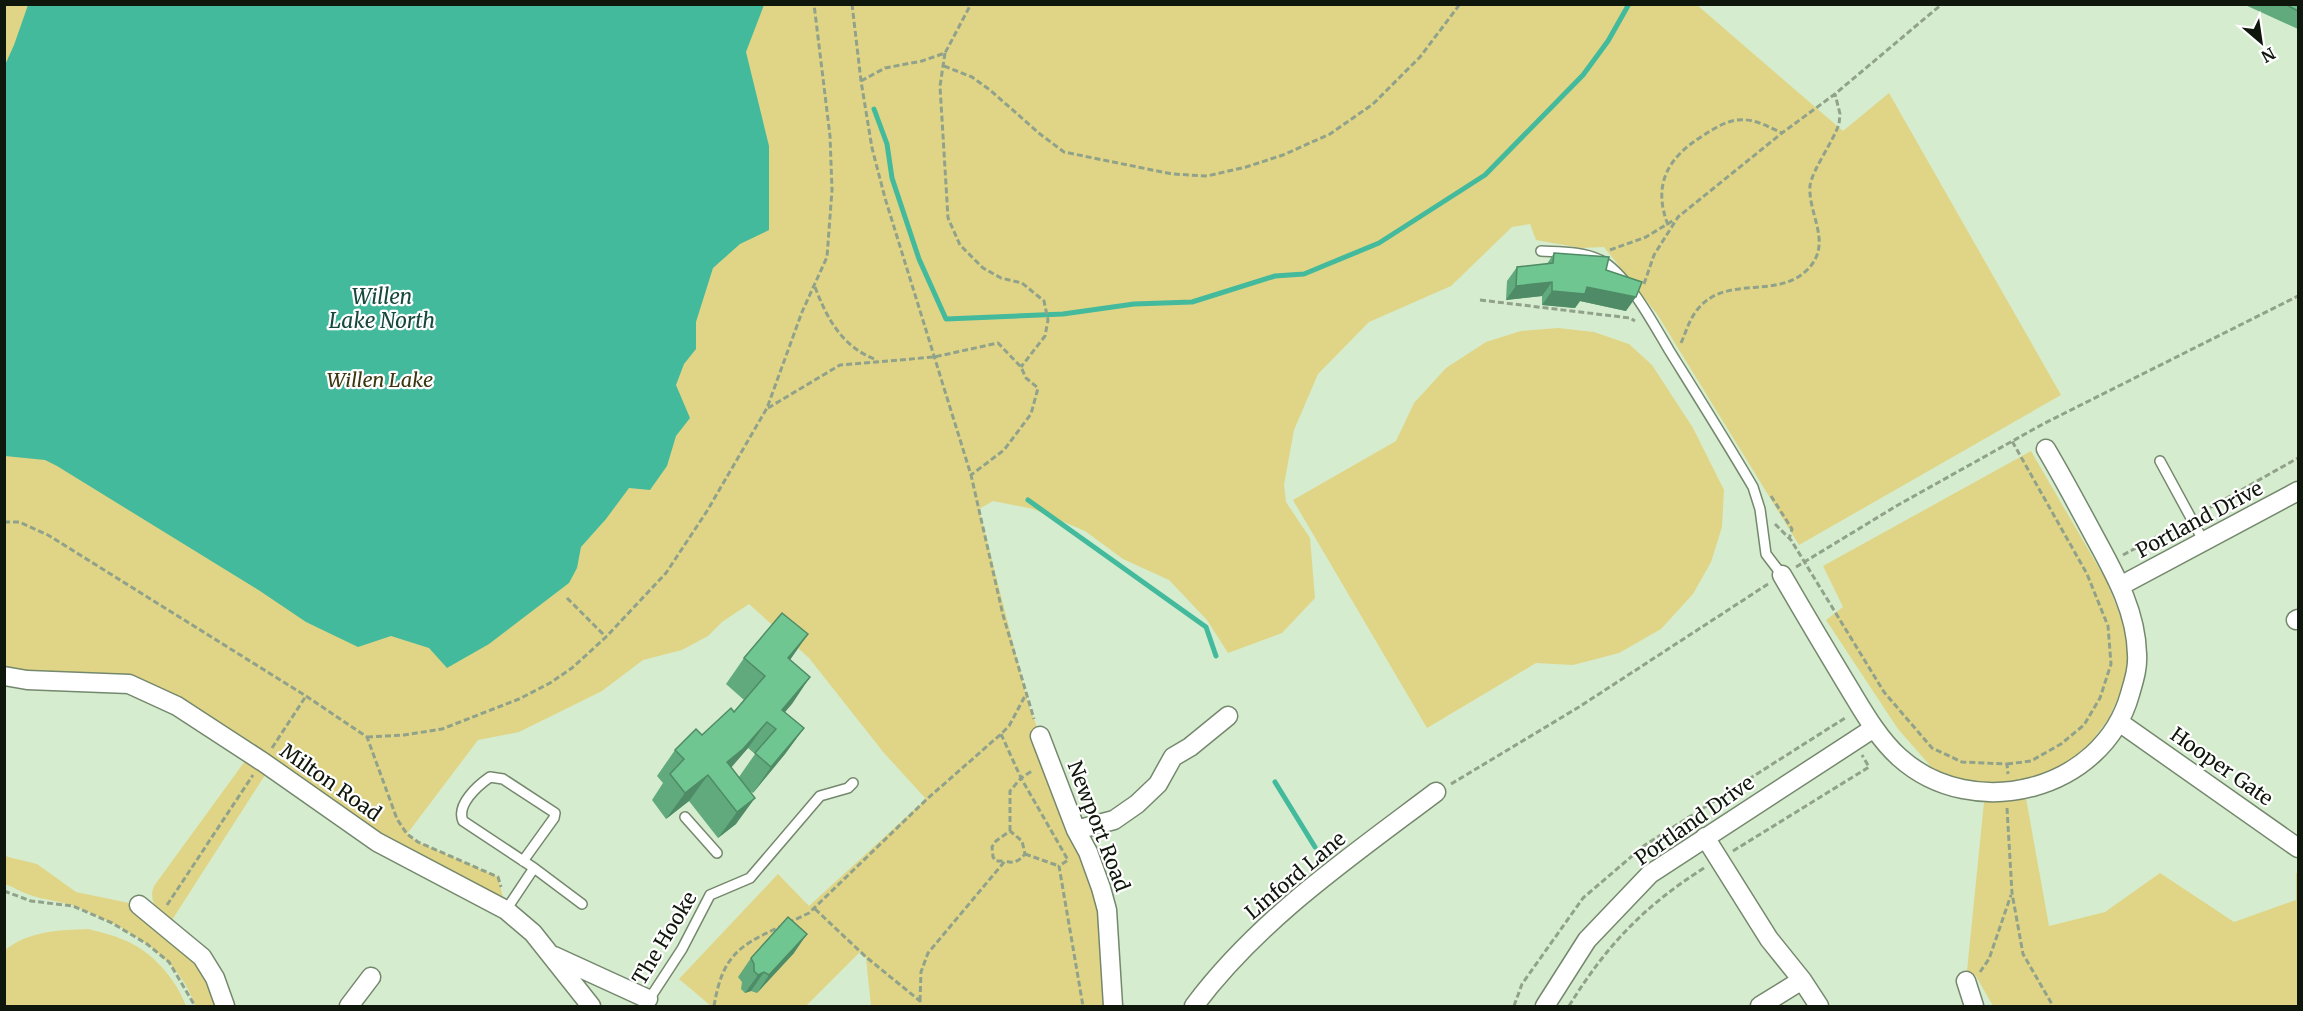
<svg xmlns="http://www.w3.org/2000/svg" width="2303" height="1011" font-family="Merriweather,serif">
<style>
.green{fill:#e0d586}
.water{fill:#44ba9d}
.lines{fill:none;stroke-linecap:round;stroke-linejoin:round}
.stream{stroke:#44ba9d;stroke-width:5}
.lane-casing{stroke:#74886d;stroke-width:12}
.street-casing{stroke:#74886d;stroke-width:21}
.path{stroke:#91a28b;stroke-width:3;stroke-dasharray:6 3;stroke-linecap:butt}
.lane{stroke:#fff;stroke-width:9}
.street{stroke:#fff;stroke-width:18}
.wall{fill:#60aa7d;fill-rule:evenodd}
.shaded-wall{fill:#4e8b66}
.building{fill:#70c691;stroke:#4e8b66;stroke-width:1.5}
.labels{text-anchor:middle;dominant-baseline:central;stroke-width:4.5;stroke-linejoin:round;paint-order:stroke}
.park-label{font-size:20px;font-style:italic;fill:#3d370f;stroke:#fff}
.street-label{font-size:20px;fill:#0f160c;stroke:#fff}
.water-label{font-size:21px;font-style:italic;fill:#16483c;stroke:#fff}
</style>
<rect width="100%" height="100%" fill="#d6ecce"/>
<path class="green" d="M4,5H1697L1843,131L1889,93L2061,395L1799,545L1657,314L1604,247L1581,248L1536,240L1530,224L1512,227L1451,286L1369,322L1318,374L1294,430L1284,485L1286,502L1310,538L1315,598L1282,633L1228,653L1207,620L1169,580L1123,559L1085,531L1033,509L993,501L979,509L1029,706L1076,830L1101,888L1113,1006H871L866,958L860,952L806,1006H711L679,979L778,874L809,906L926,799L884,753L809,658L749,604L722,622L708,636L682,650L643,660L602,691L519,732L478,740L407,834L418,842L498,877L506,910L129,684L5,678Z
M1558,328L1594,332L1629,344L1652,365L1693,428L1724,490L1722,527L1711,562L1693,594L1661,629L1619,653L1573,665L1536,663L1427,728L1293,500L1396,441L1414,403L1446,368L1486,342L1521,331Z
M2031,451L2106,580L2128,635L2127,666L2121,690L2109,718L2092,741L2066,764L2015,785L1975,784L1934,770L1898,729L1826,620L1843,607L1823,566Z
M245,761L265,775L172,920C160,911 147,903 154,886Z
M2026,798L2049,926L2105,912L2160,873L2234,922L2296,900V874L2298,870V1006H1993L1976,976L1966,981L1984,802Z
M4,854L8,857L37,864L76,892L139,905L202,957L225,1006H195C180,955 121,925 75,906C60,901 44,900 30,895C21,892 13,887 5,884Z
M88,929C100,932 113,935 124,940C152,951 176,979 186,1006H5V950C29,931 59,930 88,929Z"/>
<path class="water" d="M28,5H764L746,52L769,146V230L740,244L713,268L696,322V349L684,364L676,385L690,418L676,436L667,466L650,490L629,488L606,519L581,547L577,568L569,583L489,644L447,668L429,648L391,636L358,647L306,622L260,591L57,466L45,460L5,456V65L14,45Z"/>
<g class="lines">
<path class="stream" d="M874,109L887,144L892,178L919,259L946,319L1063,314L1134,304L1192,302L1275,276L1304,274L1379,243L1485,175L1583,75L1608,41L1629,4
M1028,500L1206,627L1216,656
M1275,782L1315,847"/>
<g class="lane-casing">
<path id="lane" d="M1541,251C1559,252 1582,251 1600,260C1626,272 1654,325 1669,350C1697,395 1726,441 1753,487L1760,509L1766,554L1782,575
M2160,461L2204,542
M685,817L717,853
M523,861L554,818L555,813L503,779L490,777C477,786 456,805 463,821L534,868
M506,910L534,868L582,904
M648,1001L682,949L710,895L750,878L820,796L848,788L853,783"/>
</g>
<g class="street-casing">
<path id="street" d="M1782,575C1804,613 1826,650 1849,688C1863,711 1878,738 1899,757C1973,824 2103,791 2130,694C2134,680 2138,668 2137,654C2136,609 2113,571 2092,532C2077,504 2062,476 2046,449
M2120,586L2298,491
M2296,620L2298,619
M4,676L27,680L129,684L177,706L263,762L377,842L506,910L533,933L591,1006
M2119,722L2298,848
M1040,736L1076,830L1088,852L1101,888L1107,910L1113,1006
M1076,830L1114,820L1137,804L1158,784L1173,757L1190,747L1228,716
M1705,837L1769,939L1802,980L1819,1006
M139,905L202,957L215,978L225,1006
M554,956L648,999
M1966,981L1974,1006
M349,1006L371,977
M1194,1006C1259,919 1350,857 1436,792
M1545,1006L1587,940L1650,874L1874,728
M1760,1006L1802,980"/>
</g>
<path class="path" d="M852,4L861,81L872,148L885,198L971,475L1003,615L1034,719
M945,53L940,86L948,218L960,245L983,268L1001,278L1022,283L1044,301L1048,320L1045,336L1021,367
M944,66L972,77L990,90L1040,134L1064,152L1172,174L1207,176L1246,167L1283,155L1330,134L1373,104L1420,57L1460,4
M861,81L885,68L922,61L945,53L971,4
M1668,225C1652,184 1668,157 1704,135C1713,129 1726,121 1738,120C1753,118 1769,127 1782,133
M1610,250L1646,237L1674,220
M1644,284L1654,255L1678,217L1782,133L1835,94L1942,4
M815,287C827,319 843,348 877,360
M1480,300L1630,318L1635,321
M1681,343C1686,332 1689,320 1697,310C1726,273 1777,301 1808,269C1833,243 1808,215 1810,186C1812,170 1833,142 1839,124L1840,114L1835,94
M768,408L840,365L934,357L998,343L1021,367L1026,378L1038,388L1031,414L1004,450L971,475
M1771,496L1792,529L1789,539
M2202,512L2298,458
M4,522H19L48,535L306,696L367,737L397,819L407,834L418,842L498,877L501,887
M1775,524L1791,540L1884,692L1932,748L1962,762L2007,764L2008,774
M2123,555L2180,524
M1796,567L1898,505L2043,424L2298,296
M567,598L606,637
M1001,734L1021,778L1068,860L1059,866L1083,1006
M367,737L404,735L442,729L519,699L550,683L572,668L606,637L666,573L707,511L767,408L802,312L827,257L832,190L830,136L814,4
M272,748L306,696
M2007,764L2031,761L2061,744L2084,725L2100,698L2111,664L2108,626L2087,574L2012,441
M1451,784L1579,707L1768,584
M2007,808L2012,893L2023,954L2053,1006
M1010,831V791L1021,778L1032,771
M1733,851L1869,767L1862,755
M1025,854L1059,866
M4,891L31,901L73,906L112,923L147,944L169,962L195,1006
M167,905L253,775
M815,909L866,957L920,1001V1006
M788,923L809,913L927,799L1001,734L1009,726L1025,696
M1980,972L1989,959L2011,895
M920,1001L921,972L928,953L1005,861C1014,864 1019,861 1025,854L1022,841L1010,831L996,841L992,847L993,857L996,861H1005
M714,1006C722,959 736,946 780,927
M1514,1006L1522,984L1583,898L1645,845L1845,718
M1569,1006C1606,946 1644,906 1704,868"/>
<use href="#lane" class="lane"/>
<use href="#street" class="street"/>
</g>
<path class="wall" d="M2243,4H2298V29Z
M1554,253L1606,270L1626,311L1580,301L1575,308L1542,305V296L1506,300L1507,281L1517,267L1547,264Z
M808,634L790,660L810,677L785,712L804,728L785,754L753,793L748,790L736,824L718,838L689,801L666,819L652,800L663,783L657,776L675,750L702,735L734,712L744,700L726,684L744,658ZM748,748L755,754L739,777L731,767Z
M794,953L757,993L751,991L745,993L741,989L742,982L738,977L751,958Z"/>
<path class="shaded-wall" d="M1552,282L1542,296L1506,300L1516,286Z
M1587,287L1636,297L1626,311L1580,301L1575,308L1542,305L1552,291Z
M808,634L789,661L788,658Z
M810,677L792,704L772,727L782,710Z
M767,722L748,748L724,776L727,762Z
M804,728L785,754L753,793L771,767Z
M708,775L689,801L666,819L685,793Z
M755,798L736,824L718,838L737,812Z
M807,934L794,953L757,993L769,975Z
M764,972L751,991L745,993L758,975Z"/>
<path class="building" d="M2285,4H2298V11Z
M1554,253L1609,257L1606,270L1642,282L1636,297L1587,287L1585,294L1552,291V282L1516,286L1517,267L1553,263Z
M782,613L808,634L788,658L810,677L782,710L804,728L771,767L755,753L776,729L767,722L743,749L727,762L755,798L737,812L708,775L685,793L670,774L684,759L675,750L696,729L702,735L731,708L734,712L765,676L744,658Z
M788,917L807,934L769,975L764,972L758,975L754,971V964L751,958Z"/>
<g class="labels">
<g class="park-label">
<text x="380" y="379">Willen Lake</text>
</g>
<g class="street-label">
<text transform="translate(2199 519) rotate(-28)">Portland Drive</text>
<text transform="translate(2222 766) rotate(35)">Hooper Gate</text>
<text transform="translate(331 782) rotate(35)">Milton Road</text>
<text transform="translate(1694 820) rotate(-35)">Portland Drive</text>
<text transform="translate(1099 826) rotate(69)">Newport Road</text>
<text transform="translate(1295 875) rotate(-40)">Linford Lane</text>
<text transform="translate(664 938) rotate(-59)">The Hooke</text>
</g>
<g class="water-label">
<text x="382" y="296">Willen<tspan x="382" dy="24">Lake North</tspan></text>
</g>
</g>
<rect width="2303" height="1011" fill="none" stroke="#0f160c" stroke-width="12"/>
<g transform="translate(2261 42) rotate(151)" stroke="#ffffff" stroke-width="4.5" paint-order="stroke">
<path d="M0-4.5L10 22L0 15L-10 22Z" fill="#0f160c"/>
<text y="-9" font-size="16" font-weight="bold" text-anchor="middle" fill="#0f160c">N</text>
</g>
</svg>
